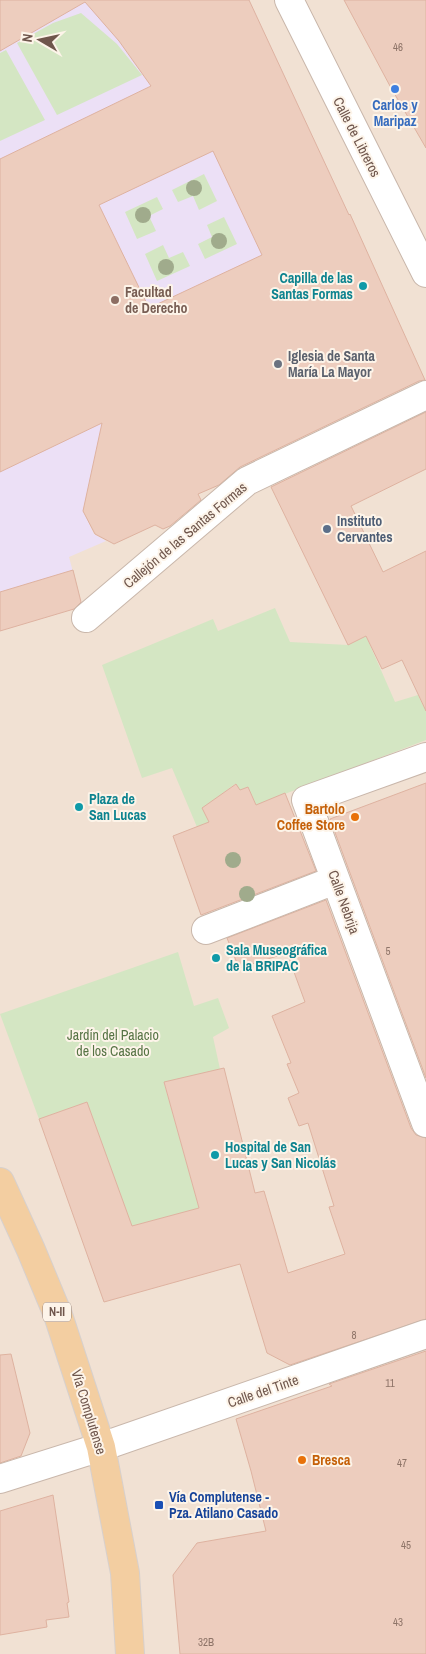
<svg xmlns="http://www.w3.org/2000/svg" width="426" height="1654" font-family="'Archivo Narrow',sans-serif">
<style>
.residential{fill:#f1e1d3}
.education{fill:#ece0f6}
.green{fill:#d4e6c3}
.building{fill:#edcdbe;stroke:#deb2a0;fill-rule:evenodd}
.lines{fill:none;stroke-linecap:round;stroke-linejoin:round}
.minor-casing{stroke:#c9b7ab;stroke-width:30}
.major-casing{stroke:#d7d0cd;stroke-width:30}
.minor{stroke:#fff;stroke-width:28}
.major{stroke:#f3cea1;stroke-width:28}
.tree{fill:#a0ab8c}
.shop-dot{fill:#3f7fe0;stroke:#fdf4e9;stroke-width:2}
.culture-dot{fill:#0f9aa8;stroke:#fdf4e9;stroke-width:2}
.education-dot{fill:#8d6e63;stroke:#fdf4e9;stroke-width:2}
.worship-dot{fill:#6b7280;stroke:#fdf4e9;stroke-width:2}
.service-dot{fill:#5c6f8a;stroke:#fdf4e9;stroke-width:2}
.food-dot{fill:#e8710a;stroke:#fdf4e9;stroke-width:2}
.transit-dot{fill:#1a4fb4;stroke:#fdf4e9;stroke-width:2}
.labels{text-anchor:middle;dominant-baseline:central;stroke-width:4;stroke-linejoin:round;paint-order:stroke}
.number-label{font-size:11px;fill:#8e7468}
.shield{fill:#fdf4e9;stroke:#9a857b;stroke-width:1}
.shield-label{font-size:12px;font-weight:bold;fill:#6f564c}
.shop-label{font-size:14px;font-weight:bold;fill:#366cbe;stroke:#fdf4e9}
.street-label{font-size:14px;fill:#6f564c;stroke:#fdf4e9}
.culture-label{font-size:14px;font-weight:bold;fill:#0d838f;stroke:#fdf4e9;text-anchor:start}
.education-label{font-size:14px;font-weight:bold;fill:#785e54;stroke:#fdf4e9;text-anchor:start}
.worship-label{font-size:14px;font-weight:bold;fill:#5b616d;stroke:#fdf4e9;text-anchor:start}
.service-label{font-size:14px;font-weight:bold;fill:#4e5e75;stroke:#fdf4e9;text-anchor:start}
.food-label{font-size:14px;font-weight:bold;fill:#c56008;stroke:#fdf4e9;text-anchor:end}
.park-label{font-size:14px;fill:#577445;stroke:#fdf4e9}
.transit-label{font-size:14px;font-weight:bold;fill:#164399;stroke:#fdf4e9;text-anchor:start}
</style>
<rect width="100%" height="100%" fill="#faefe3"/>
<path class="residential" d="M0,0H426V1654H0Z"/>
<path class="education" d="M0,0H249L349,215L110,478L88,489L83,511L94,534L106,541L69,557L82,606L0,631Z"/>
<path class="green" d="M81,13L117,44L142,75L57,115L17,43L53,23Z
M6,50L45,120L0,141V53Z
M204,174L217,201L199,210L193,196L178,202L172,190Z
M157,197L163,209L149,216L156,231L137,239L125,212Z
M224,217L237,244L205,259L198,244L212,237L207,225Z
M163,245L169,258L183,252L190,266L157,281L145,254Z
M275,608L290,642L348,645L366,636L395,702L418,695L426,711V740L256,805L248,787L240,790L235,784L203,808L209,823L197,827L172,768L142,778L102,665L213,619L218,631Z
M178,952L194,1006L218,998L229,1028L213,1037L220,1069L164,1083L199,1208L132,1226L87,1102L39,1119L0,1014Z"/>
<path class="building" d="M0,0H249L349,215L350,214L425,380L419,381L240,467L219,485L198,494L201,500L170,526L163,529L155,525L114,544L95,534L83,511L102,423L0,472V159L151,86L119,41L85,2L0,51ZM213,151L262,255L149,308L99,205Z
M344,0H426V148L390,86Z
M426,412V469L351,506L383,572L426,551V711L402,660L382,669L366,636L348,645L271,487Z
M73,570L81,602L74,609L0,631V592Z
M426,783V1078L330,819Z
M236,784L240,790L248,787L256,805L285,793L316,871L201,915L173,836L209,822L202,808Z
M326,900L411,1128L416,1135L426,1138V1319L290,1365L267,1353L240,1264L104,1302L39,1119L87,1102L132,1226L199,1208L164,1082L224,1068L255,1193L264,1191L288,1273L345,1254L329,1207L334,1206L308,1123L299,1126L288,1098L299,1093L287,1064L291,1063L272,1016L305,1002L287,953L239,968L227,938Z
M426,1351V1654H180L173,1575L197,1543L266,1531L251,1471L236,1419L332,1386L329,1384Z
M11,1354L30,1433L21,1456L0,1463V1355Z
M53,1495L69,1602L67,1603L69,1617L46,1620L47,1627L0,1635V1511Z"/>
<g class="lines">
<g class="minor-casing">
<path id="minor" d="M289,0L426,273
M86,618L247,481L426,395
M426,757L306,800L426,1123
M206,930L335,880
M0,1479L101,1447L426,1334"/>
</g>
<g class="major-casing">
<path id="major" d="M0,1182L31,1250L58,1315L101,1447L125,1573L130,1654"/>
</g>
<use href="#minor" class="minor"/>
<use href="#major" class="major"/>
</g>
<g class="tree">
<circle cx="194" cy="188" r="8"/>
<circle cx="143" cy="215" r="8"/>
<circle cx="219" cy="241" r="8"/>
<circle cx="166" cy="267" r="8"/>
<circle cx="233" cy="860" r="8"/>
<circle cx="247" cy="894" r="8"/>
</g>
<circle class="shop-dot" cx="395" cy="89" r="5"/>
<g class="culture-dot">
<circle cx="363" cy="286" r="5"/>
<circle cx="79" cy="807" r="5"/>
<circle cx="216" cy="958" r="5"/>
<circle cx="215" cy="1155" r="5"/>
</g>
<circle class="education-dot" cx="115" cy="300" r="5"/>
<circle class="worship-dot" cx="278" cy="364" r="5"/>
<circle class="service-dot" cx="327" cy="529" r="5"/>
<g class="food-dot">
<circle cx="355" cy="817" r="5"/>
<circle cx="302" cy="1460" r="5"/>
</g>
<rect class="transit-dot" x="154" y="1500" width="10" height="10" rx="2.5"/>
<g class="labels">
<g class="number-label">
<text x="398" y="47">46</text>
<text x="388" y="951">5</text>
<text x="354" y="1335">8</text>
<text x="390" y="1383">11</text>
<text x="402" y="1463">47</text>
<text x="406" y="1545">45</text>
<text x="398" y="1622">43</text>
<text x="206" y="1642">32B</text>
</g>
<rect class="shield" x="43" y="1302.5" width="28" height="19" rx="4"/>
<g class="shield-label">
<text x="57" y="1312">N-II</text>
</g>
<g class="shop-label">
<text x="395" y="105">Carlos y<tspan x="395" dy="16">Maripaz</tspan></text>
</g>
<g class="street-label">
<text transform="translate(357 137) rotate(63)">Calle de Libreros</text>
<text transform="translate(185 535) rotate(-40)">Callejón de las Santas Formas</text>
<text transform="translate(344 902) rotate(70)">Calle Nebrija</text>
<text transform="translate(263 1391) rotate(-19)">Calle del Tinte</text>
<text transform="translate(89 1412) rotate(73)">Vía Complutense</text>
</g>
<g class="culture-label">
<text x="353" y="278" text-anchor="end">Capilla de las<tspan x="353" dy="16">Santas Formas</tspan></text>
<text x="89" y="799">Plaza de<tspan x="89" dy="16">San Lucas</tspan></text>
<text x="226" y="950">Sala Museográfica<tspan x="226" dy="16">de la BRIPAC</tspan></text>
<text x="225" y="1147">Hospital de San<tspan x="225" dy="16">Lucas y San Nicolás</tspan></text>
</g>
<g class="education-label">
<text x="125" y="292">Facultad<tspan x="125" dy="16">de Derecho</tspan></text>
</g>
<g class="worship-label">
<text x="288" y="356">Iglesia de Santa<tspan x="288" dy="16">María La Mayor</tspan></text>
</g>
<g class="service-label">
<text x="337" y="521">Instituto<tspan x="337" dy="16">Cervantes</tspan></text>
</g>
<g class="food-label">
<text x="345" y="809">Bartolo<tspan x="345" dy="16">Coffee Store</tspan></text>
<text x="312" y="1460" text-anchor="start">Bresca</text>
</g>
<g class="park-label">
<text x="113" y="1035">Jardín del Palacio<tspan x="113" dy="16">de los Casado</tspan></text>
</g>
<g class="transit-label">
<text x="169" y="1497">Vía Complutense -<tspan x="169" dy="16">Pza. Atilano Casado</tspan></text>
</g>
</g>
<g transform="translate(40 40) rotate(279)" stroke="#fdf4e9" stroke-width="4" paint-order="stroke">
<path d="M0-4L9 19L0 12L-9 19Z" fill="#6f564c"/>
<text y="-8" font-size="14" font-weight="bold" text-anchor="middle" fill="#6f564c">N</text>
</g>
</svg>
